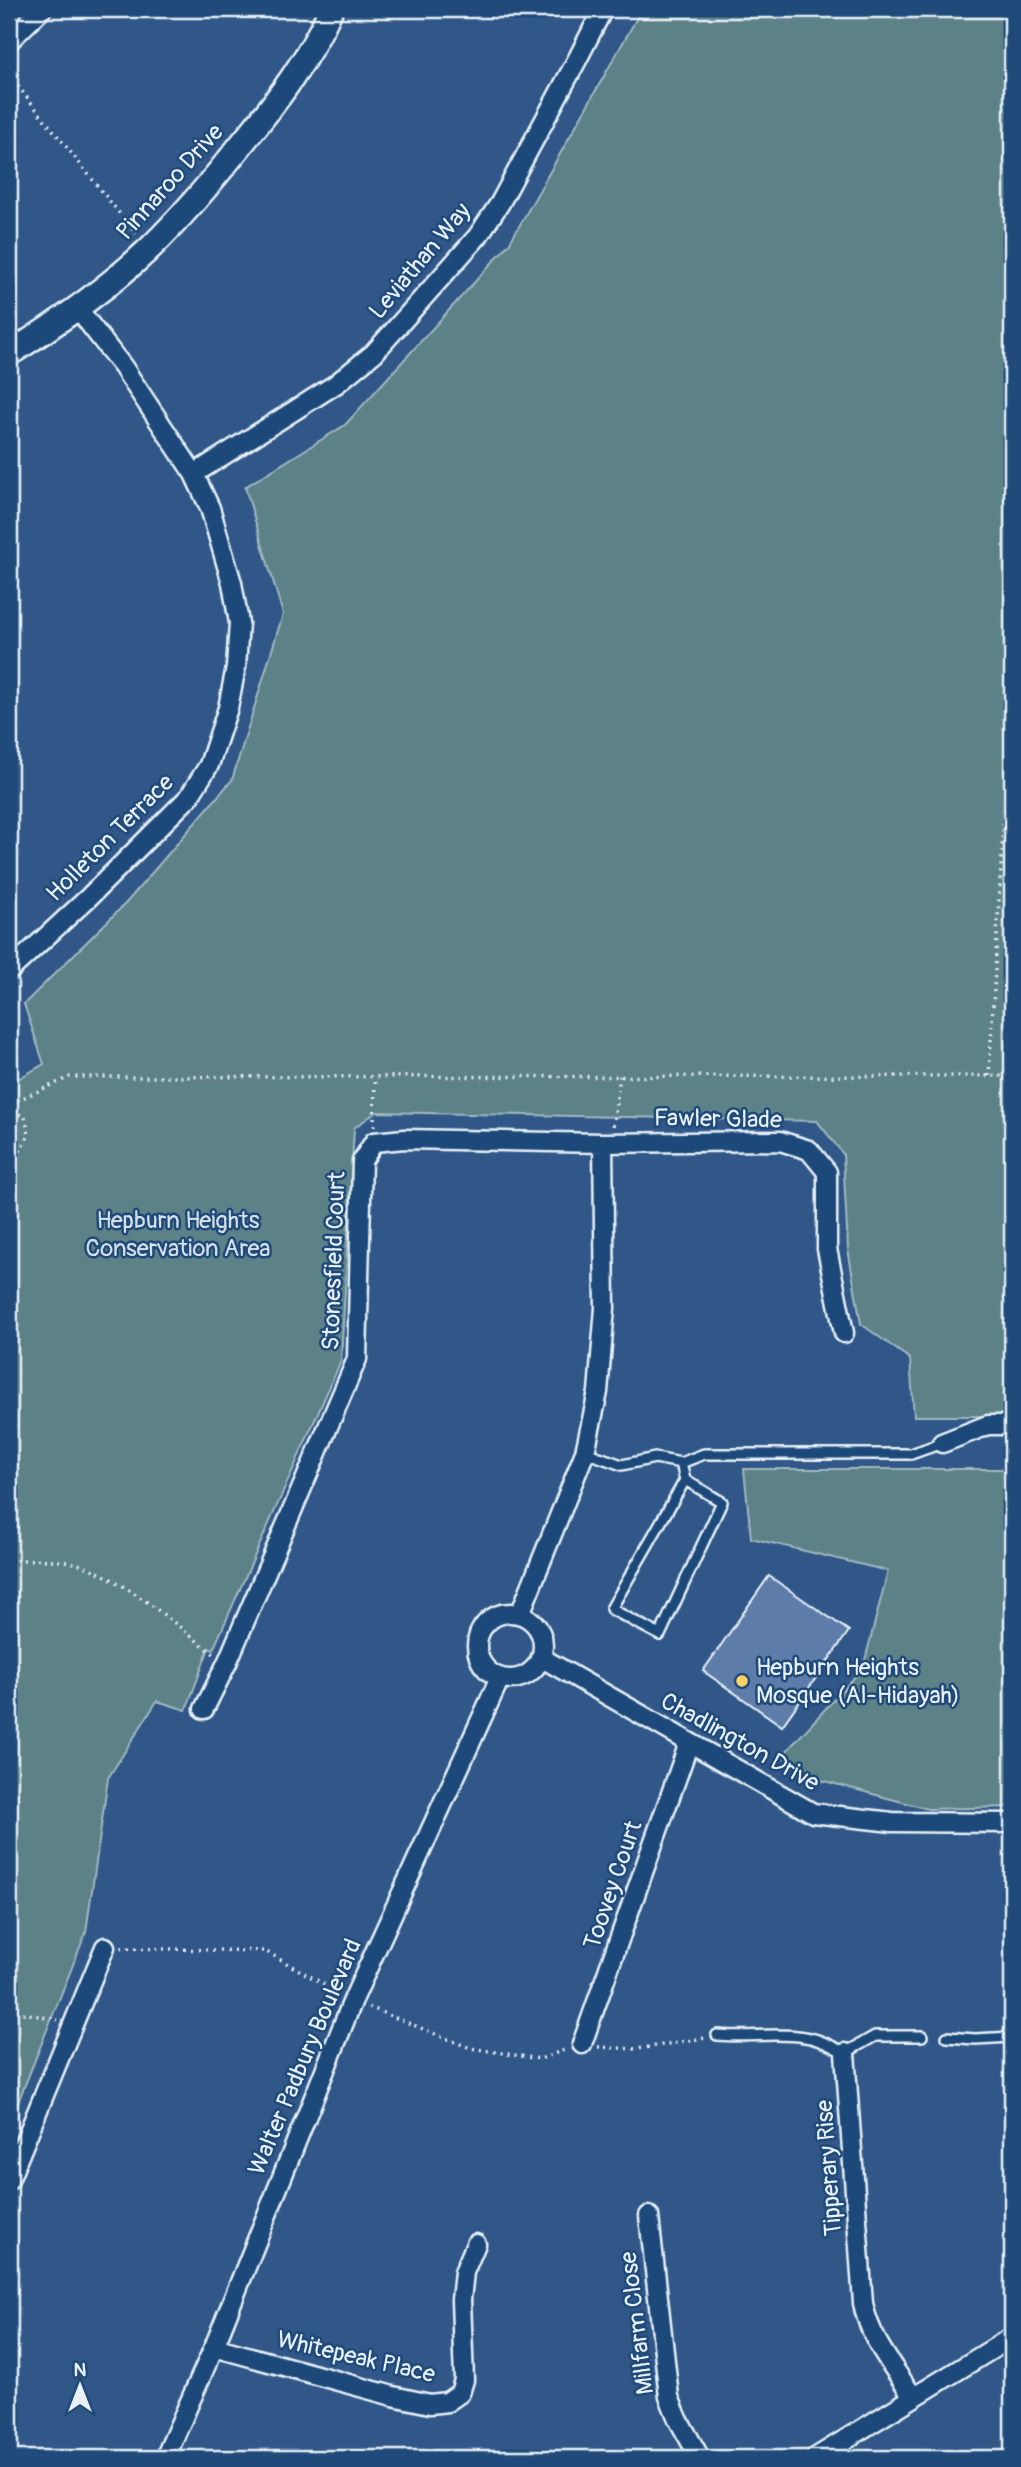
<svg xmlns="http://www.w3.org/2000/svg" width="1021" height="2467" font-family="Pangolin,sans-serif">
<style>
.green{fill:#5c8187;stroke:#a2b9c0;stroke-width:2}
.building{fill:#5d7baa;stroke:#e8f1f8;stroke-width:2}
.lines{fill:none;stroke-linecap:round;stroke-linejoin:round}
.service-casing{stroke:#e8f1f8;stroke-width:14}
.minor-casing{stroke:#e8f1f8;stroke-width:23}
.tertiary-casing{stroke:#e8f1f8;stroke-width:28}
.path{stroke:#e8f1f8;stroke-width:3.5;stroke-dasharray:2 5;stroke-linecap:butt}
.service{stroke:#1f4a7a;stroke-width:9}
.minor{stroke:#1f4a7a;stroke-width:18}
.tertiary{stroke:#1f4a7a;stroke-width:23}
.poi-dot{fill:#ffd166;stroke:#1f4a7a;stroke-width:2.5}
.labels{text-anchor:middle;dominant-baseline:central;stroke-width:5;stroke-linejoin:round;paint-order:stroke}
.street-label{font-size:24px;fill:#e8f1f8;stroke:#1f4a7a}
.park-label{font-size:24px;fill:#d3e0e7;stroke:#1f4a7a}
.poi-label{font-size:24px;fill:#e8f1f8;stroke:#1f4a7a;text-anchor:start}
</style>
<rect width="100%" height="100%" fill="#305788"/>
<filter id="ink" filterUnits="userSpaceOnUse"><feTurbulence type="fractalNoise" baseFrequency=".0143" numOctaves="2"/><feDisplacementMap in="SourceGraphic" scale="14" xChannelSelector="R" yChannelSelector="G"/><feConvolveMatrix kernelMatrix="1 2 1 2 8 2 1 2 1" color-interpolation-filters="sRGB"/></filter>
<g filter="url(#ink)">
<path class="green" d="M642,9H1012V1416H914L910,1359L861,1324L848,1249L843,1154L817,1121L376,1112L354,1128L341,1361L213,1650L209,1648L186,1710L157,1701L108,1778L86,1932L9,2125V1084L44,1064L24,1004L126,903L232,780L283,614L245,487L345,425L509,244Z
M744,1469H1012V1807L928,1809L821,1780L782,1756L863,1668L888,1571L751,1538Z"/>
<path class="building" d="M769,1576L849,1631L782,1726L703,1671Z"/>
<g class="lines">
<g class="service-casing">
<path id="service" d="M585,1452L622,1465L655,1458L681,1463L704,1454H911L942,1443
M681,1463L685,1480L611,1609L660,1635L722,1502L685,1480
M717,2035C746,2038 778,2032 805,2037C819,2039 832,2046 845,2053L875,2036H922
M947,2037L975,2039L1012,2037"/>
</g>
<g class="minor-casing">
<path id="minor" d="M9,41L42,9
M194,474L336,384L374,353L478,236L500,203L577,60L603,9
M9,971L88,898L189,797L209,765L228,708L236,667L239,623L232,583L210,508L194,474L123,367L78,309
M942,1443L988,1425H1012
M477 1646a33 33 0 1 1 66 0a33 33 0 1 1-66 0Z
M520,1614L585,1452L598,1392L605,1308L603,1143
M542,1658L813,1813L892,1822L1012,1823
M204,1709L227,1663L357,1359L362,1161L374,1142L404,1139L603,1143L780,1141L809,1150L827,1172V1249L844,1333
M582,2044L689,1743
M845,2053L863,2303C869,2338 894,2367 913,2397
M9,2180L105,1947
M649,2216L669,2397L678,2419L700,2458
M214,2347L393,2396L430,2404L447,2402L460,2393L464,2380L461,2300L464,2272L476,2244
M165,2458L214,2347L353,2000L500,1678
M815,2458L1012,2337"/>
</g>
<g class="tertiary-casing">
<path id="tertiary" d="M9,354C58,323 107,289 149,249C183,216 214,179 244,141C277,101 310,57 331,9"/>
</g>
<path class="path" d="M9,75L136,234
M989,1076L1006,778L1012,730
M9,1096L17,1113L25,1117L29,1135L12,1165L9,1166
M11,1103L70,1077L1012,1076
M374,1126L375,1077
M613,1126L620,1076
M9,1561C31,1559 63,1558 84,1566C132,1585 173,1623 214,1654
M121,1948L265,1951L340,1993
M369,2007L470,2048L540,2059L567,2049
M9,2010L58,2020
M598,2047L637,2049L705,2038"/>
<use href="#service" class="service"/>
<use href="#minor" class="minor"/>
<use href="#tertiary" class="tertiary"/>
</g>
</g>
<circle class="poi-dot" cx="742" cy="1681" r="7"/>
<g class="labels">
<g class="street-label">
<text transform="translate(170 182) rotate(-48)">Pinnaroo Drive</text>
<text transform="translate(420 261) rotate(-50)">Leviathan Way</text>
<text transform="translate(110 838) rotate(-45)">Holleton Terrace</text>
<text transform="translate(718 1119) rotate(1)">Fawler Glade</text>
<text transform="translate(334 1261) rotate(-88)">Stonesfield Court</text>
<text transform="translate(740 1742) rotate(29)">Chadlington Drive</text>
<text transform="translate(613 1885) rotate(-71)">Toovey Court</text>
<text transform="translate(305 2057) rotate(-67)">Walter Padbury Boulevard</text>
<text transform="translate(829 2168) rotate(-94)">Tipperary Rise</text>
<text transform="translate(637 2323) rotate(-97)">Millfarm Close</text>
<text transform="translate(356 2357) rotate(13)">Whitepeak Place</text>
</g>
<g class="park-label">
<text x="178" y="1220">Hepburn Heights<tspan x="178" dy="28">Conservation Area</tspan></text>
</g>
<g class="poi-label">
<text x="756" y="1667">Hepburn Heights<tspan x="756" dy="28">Mosque (Al-Hidayah)</tspan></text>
</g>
</g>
<rect width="1021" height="2467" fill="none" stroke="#1f4a7a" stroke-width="35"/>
<rect x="18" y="18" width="986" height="2432" fill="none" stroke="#e8f1f8" stroke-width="2.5" filter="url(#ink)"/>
<g transform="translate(80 2386)" stroke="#1f4a7a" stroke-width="5" paint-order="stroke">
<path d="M0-5L12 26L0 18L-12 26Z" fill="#e8f1f8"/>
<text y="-10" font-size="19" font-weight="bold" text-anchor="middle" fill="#e8f1f8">N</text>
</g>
</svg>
